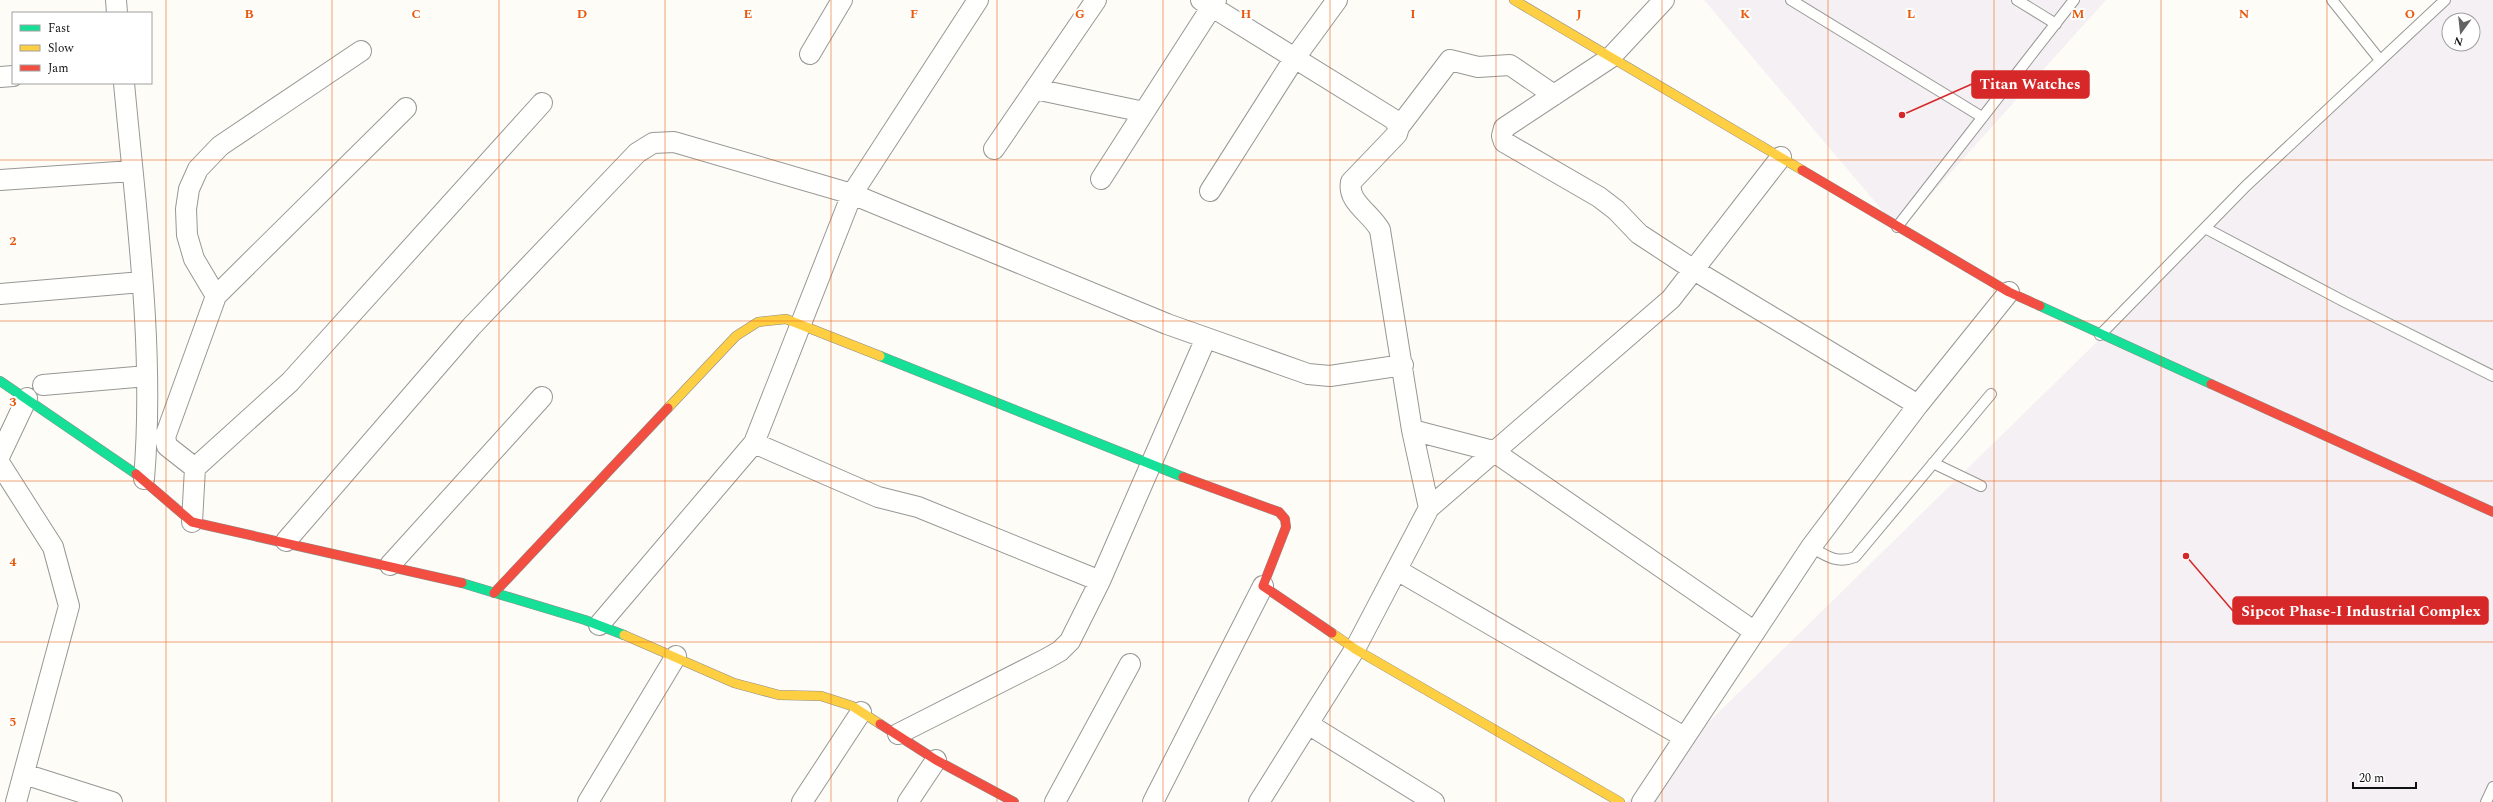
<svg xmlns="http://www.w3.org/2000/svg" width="2493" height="802" font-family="Spectral,serif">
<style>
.industrial{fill:#f5f0f3;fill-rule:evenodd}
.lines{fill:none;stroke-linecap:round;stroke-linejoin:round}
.lane-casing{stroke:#979795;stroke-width:12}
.street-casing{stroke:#979795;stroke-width:22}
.fast-casing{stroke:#8e8d8b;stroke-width:10}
.slow-casing{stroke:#8e8d8b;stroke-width:10}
.jam-casing{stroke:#8e8d8b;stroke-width:10}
.lane{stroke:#fffffe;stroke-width:10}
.street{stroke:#fffffe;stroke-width:20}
.fast{stroke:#16e098;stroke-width:9}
.slow{stroke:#ffcf43;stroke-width:9}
.jam{stroke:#f24e42;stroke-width:9}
.grid{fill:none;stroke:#e8590c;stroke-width:1;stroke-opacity:0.55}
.grid-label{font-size:13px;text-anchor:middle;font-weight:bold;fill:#e8590c;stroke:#fff;stroke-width:4;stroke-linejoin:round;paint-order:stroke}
.leader{fill:none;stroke:#d62828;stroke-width:1.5}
.callout-dot{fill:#d62828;stroke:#fff;stroke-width:1.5}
.callout{fill:#d62828;stroke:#d62828;stroke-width:1.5}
.callout-label{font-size:15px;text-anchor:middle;font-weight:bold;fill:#fff}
</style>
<rect width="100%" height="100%" fill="#fdfcf7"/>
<path class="industrial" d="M1704,0H2106L1899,230Z
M2446,0H2493V802H1627ZM2449,20H2473V44H2449Z"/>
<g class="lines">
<g class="lane-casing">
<path id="lane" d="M1791,0L1982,117
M2017,0L2056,24
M2332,0L2380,60
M1897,227L2074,0
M2205,228L2345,302L2493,376
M2100,335L2246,186L2445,0
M1933,463L1981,486
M1811,547C1826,556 1837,564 1855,557L1991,394
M2486,802L2493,787"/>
</g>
<g class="street-casing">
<path id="street" d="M116,0L117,13
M1201,0L1393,119L1399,127L1397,134L1351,182C1347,202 1371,213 1380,230L1412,430L1429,508
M1664,0L1610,58L1504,128L1502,136L1504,142L1599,197L1616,210L1639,234L1694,270L1918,405
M810,54L842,0
M0,77L13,76
M124,83C136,214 155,348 144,479
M1035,89L1144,112
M1399,127L1450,60L1478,67L1510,65L1554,95
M994,149L1096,0
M1101,179L1216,0
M0,180L132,171
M1210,191L1294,59L1337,0
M0,294L142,282
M216,296L194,259L187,235L186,209L189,189L198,169L220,146L361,51
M43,385L147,376
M1412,430L1493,451L1755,632
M754,443L878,497L918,507L1100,581
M0,455L27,398
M0,464L53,547L69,606L16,802
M195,468L167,446L165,437L216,296L406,108
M192,522L195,468L290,382L542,103
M286,541L471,327L637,153L653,143L674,142L852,194L1167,324L1308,374L1330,376L1403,365
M390,565L542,397
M1397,570L1684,737
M599,625L754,443L852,194L978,0
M1308,724L1434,802
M898,734L1046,659L1060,651L1070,641L1100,581L1206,338
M24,774L112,802
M588,802L676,656
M802,802L861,712
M908,802L936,760
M1055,802L1130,664
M1153,802L1263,586
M1259,802L1355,649L1429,508L1671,299L1781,157
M1642,802L1811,547L1918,405L2009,292"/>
</g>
<g class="fast-casing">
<path id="fast" d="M2040,306L2211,384
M880,356L1183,477
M0,381L136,474
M462,583L585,620L624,635"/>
</g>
<g class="slow-casing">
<path id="slow" d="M1514,0L1802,170
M668,408L736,336L758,322L786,319L880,356
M1332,633L1355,649L1620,802
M624,635L734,683L779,695L821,696L852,706L880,724"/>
</g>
<g class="jam-casing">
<path id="jam" d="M1802,170L2009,292L2040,306
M2211,384L2493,512
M136,474L192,522L462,583
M1183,477L1279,512L1285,519L1286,527L1263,586L1332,633
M494,593L668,408
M880,724L936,760L1014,802"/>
</g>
<use href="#lane" class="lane"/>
<use href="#street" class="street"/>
<use href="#fast" class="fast"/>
<use href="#slow" class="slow"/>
<use href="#jam" class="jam"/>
</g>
<path class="grid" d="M166,0V802M332,0V802M499,0V802M665,0V802M831,0V802M997,0V802M1163,0V802M1330,0V802M1496,0V802M1662,0V802M1828,0V802M1994,0V802M2161,0V802M2327,0V802M0,160H2493M0,321H2493M0,481H2493M0,642H2493"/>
<g class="grid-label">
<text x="249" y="18">B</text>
<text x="416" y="18">C</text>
<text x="582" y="18">D</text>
<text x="748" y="18">E</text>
<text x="914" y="18">F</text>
<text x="1080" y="18">G</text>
<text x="1246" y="18">H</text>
<text x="1413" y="18">I</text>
<text x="1579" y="18">J</text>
<text x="1745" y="18">K</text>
<text x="1911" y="18">L</text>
<text x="2078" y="18">M</text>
<text x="2244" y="18">N</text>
<text x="2410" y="18">O</text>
<text x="13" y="245">2</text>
<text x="13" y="406">3</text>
<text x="13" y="566">4</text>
<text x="13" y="726">5</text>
</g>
<path class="leader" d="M1902 115L1972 84M2186 556L2233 611"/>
<g class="callout-dot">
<circle cx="1902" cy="115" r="4"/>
<circle cx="2186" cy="556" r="4"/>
</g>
<g class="callout">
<rect x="1972" y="71" width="117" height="27" rx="4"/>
<rect x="2233" y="597" width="255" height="27" rx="4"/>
</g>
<g class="callout-label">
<text x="2030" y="89">Titan Watches</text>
<text x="2361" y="616">Sipcot Phase-I Industrial Complex</text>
</g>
<rect x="12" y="12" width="140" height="72" fill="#ffffff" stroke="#a0a0a0"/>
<rect x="20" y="25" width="20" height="6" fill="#16e098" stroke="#a0a0a0"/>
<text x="48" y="32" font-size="12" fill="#111111">Fast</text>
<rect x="20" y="45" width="20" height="6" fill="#ffcf43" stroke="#a0a0a0"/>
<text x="48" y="52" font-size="12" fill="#111111">Slow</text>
<rect x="20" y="65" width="20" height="6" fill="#f24e42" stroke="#a0a0a0"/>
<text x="48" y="72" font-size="12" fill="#111111">Jam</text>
<g transform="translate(2461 32) rotate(195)"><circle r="19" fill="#ffffff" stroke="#a0a0a0"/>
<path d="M0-3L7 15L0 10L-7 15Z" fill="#646362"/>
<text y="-6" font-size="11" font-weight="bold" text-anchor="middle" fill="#111111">N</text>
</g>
<path d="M2353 782v6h63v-6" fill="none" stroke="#111111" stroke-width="2"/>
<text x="2359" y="782" font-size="12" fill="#111111" stroke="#ffffff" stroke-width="3" paint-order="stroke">20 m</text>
</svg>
